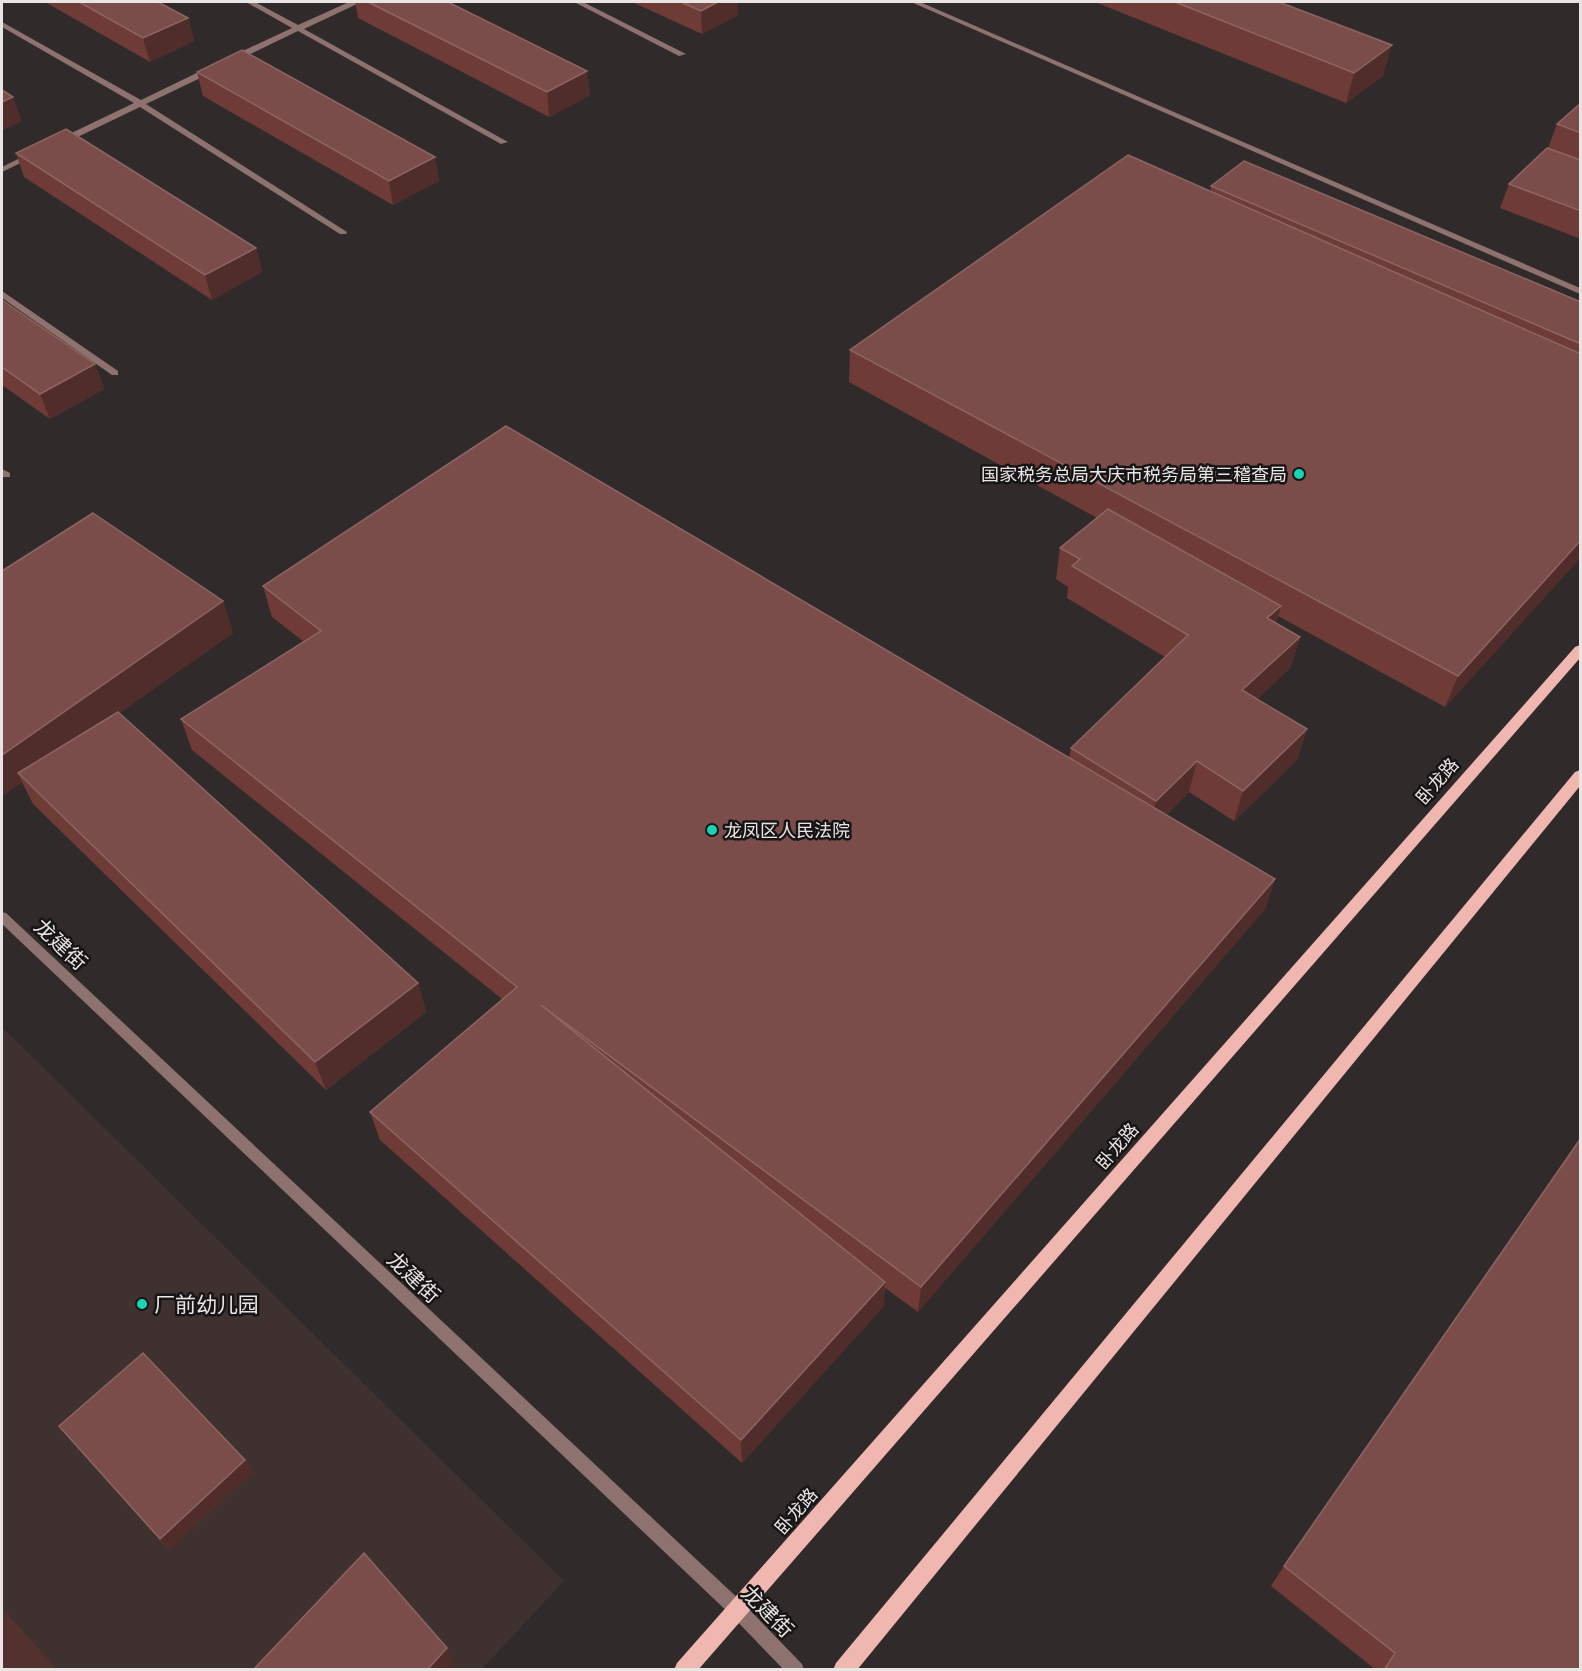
<svg xmlns="http://www.w3.org/2000/svg" width="1582" height="1671" font-family="'Asap Condensed','Noto Sans SC',sans-serif">
<style>
.built{fill:#3e3130}
.green{fill:#53312e}
.lines{fill:none;stroke-linecap:round;stroke-linejoin:round}
.minor{fill:#8e726f;fill-rule:evenodd}
.tertiary{fill:#8e726f;fill-rule:evenodd}
.primary{fill:#f0b6b0;fill-rule:evenodd}
.wall{fill:#6e3b37}
.shaded-wall{fill:#502d2a}
.building{fill:#7b4d4a;stroke:#8d6562;stroke-width:1.5}
.poi-dot{fill:#15d5b3;stroke:#161414;stroke-width:2}
.labels{text-anchor:middle;dominant-baseline:central;stroke-width:5;stroke-linejoin:round;paint-order:stroke}
.poi-label{font-size:18px;fill:#e9e5e5;stroke:#161414;text-anchor:end}
.street-label{font-size:18px;fill:#e9e5e5;stroke:#161414}
.near-street-label{font-size:21px;fill:#e9e5e5;stroke:#161414}
.near-poi-label{font-size:21px;fill:#e9e5e5;stroke:#161414;text-anchor:start}
</style>
<rect width="100%" height="100%" fill="#302b2a"/>
<path class="built" d="M2,1027L564,1581L482,1669H2Z"/>
<path class="green" d="M2,1608L57,1669H2Z"/>
<g class="lines">
<path class="minor" d="M246,2H255L298,25L349,2H357V4L304,29L508,142L501,144L298,31L236,61H230V57L292,28Z
M574,2H583L686,54L679,56Z
M911,2H920L1580,288V294Z
M2,22L141,100L209,67H215V71L146,104L347,232L346,234H340L140,107L65,143H59V139L134,103L2,27Z
M30,153L37,155L2,172V167Z
M2,291L118,371V375H112L2,298Z
M2,469L10,473V477H2Z"/>
<path class="tertiary" d="M2,912L6,913L743,1603L802,1664L804,1670H784L731,1615L2,924Z"/>
<path class="primary" d="M1580,645V658L698,1670H674L677,1663L1575,647Z
M1580,770V786L857,1670H833L836,1663L1575,772Z"/>
</g>
<path class="wall" d="M45,2H158L188,18L194,41L150,62Z
M355,2H448L590,95L549,117L358,18Z
M632,2H738V15L702,34Z
M1095,2H1279L1383,76L1346,103Z
M197,72L435,157L439,181L393,205L203,96Z
M1581,103V239L1500,208L1509,184L1548,148L1557,124Z
M16,153L256,248L262,272L212,300L24,177Z
M1211,186L1581,302V557L1445,707L1278,616L1276,623L1300,637L1290,668L1257,699L1307,729L1297,760L1234,821L1189,792L1166,815L1275,879L1265,909L918,1312L885,1288L883,1307L742,1463L380,1140L370,1112L502,999L192,750L181,719L304,642L272,617L263,586L1069,758L1071,748L1165,657L1067,598L1068,587L1056,579L1060,548L1097,518L849,382L850,350L1211,191Z
M2,300L95,364L104,389L50,419L2,385Z
M2,571L223,601L233,633L119,713L418,983L426,1012L326,1090L33,804L22,782L2,796Z
M59,1426L245,1460L253,1472L169,1550Z
M1284,1566L1581,1670H1376L1271,1586Z"/>
<path class="shaded-wall" d="M718,2H738V15L702,34L701,11Z
M188,18L194,41L150,62L143,38Z
M1392,45L1383,76L1346,103L1354,73Z
M587,71L590,95L549,117L547,92Z
M13,97L22,121L2,131V102Z
M435,157L439,181L393,205L389,181Z
M256,248L262,272L212,300L205,275Z
M95,364L104,389L50,419L40,394Z
M1581,540V557L1445,707L1458,676Z
M223,601L233,633L25,780L18,773L22,782L2,796V755Z
M1281,606L1272,638L1267,618Z
M1300,637L1290,668L1233,721L1242,690Z
M1307,729L1297,760L1234,821L1243,791Z
M1197,761L1189,792L1148,832L1156,801Z
M1275,879L1265,909L918,1312L921,1287Z
M418,983L426,1012L326,1090L315,1062Z
M885,1282L883,1307L742,1463L741,1440Z
M245,1460L253,1472L169,1550L160,1539Z
M447,1648L454,1663L448,1670H427Z"/>
<path class="building" d="M79,2H158L188,18L143,38Z
M368,2H448L587,71L547,92Z
M681,2H718L701,11Z
M1175,2H1279L1392,45L1354,73Z
M242,50L435,157L389,181L197,72Z
M2,90L13,97L2,102Z
M1581,103V133L1557,124Z
M66,129L256,248L205,275L16,153Z
M1547,148L1581,160V211L1509,184Z
M1128,155L1581,354V540L1458,676L850,350Z
M1244,161L1581,302V344L1211,186Z
M2,300L95,364L40,394L2,367Z
M506,426L1275,879L921,1287L541,1005L885,1282L741,1440L370,1112L517,987L181,719L321,631L263,586Z
M1108,509L1281,606L1267,618L1300,637L1242,690L1307,729L1243,791L1197,761L1156,801L1071,748L1188,635L1072,566L1080,559L1060,548Z
M93,513L223,601L2,755V571Z
M118,712L418,983L315,1062L18,773Z
M1581,1138V1670H1384L1395,1653L1284,1566Z
M143,1353L245,1460L160,1539L59,1426Z
M364,1553L447,1648L427,1670H253Z"/>
<g class="poi-dot">
<circle cx="1299" cy="474" r="6"/>
<circle cx="712" cy="830" r="6"/>
<circle cx="142" cy="1304" r="6"/>
</g>
<g class="labels">
<g class="poi-label">
<text x="1287" y="474">国家税务总局大庆市税务局第三稽查局</text>
<text x="724" y="830" text-anchor="start">龙凤区人民法院</text>
</g>
<g class="street-label">
<text transform="translate(1437 781) rotate(-49)">卧龙路</text>
<text transform="translate(1117 1146) rotate(-49)">卧龙路</text>
<text transform="translate(796 1511) rotate(-49)">卧龙路</text>
</g>
<g class="near-street-label">
<text transform="translate(61 944) rotate(43)">龙建街</text>
<text transform="translate(414 1277) rotate(43)">龙建街</text>
<text transform="translate(768 1611) rotate(45)">龙建街</text>
</g>
<g class="near-poi-label">
<text x="154" y="1304">厂前幼儿园</text>
</g>
</g>
<rect width="1582" height="1671" fill="none" stroke="#e9e5e5" stroke-width="6"/>
</svg>
